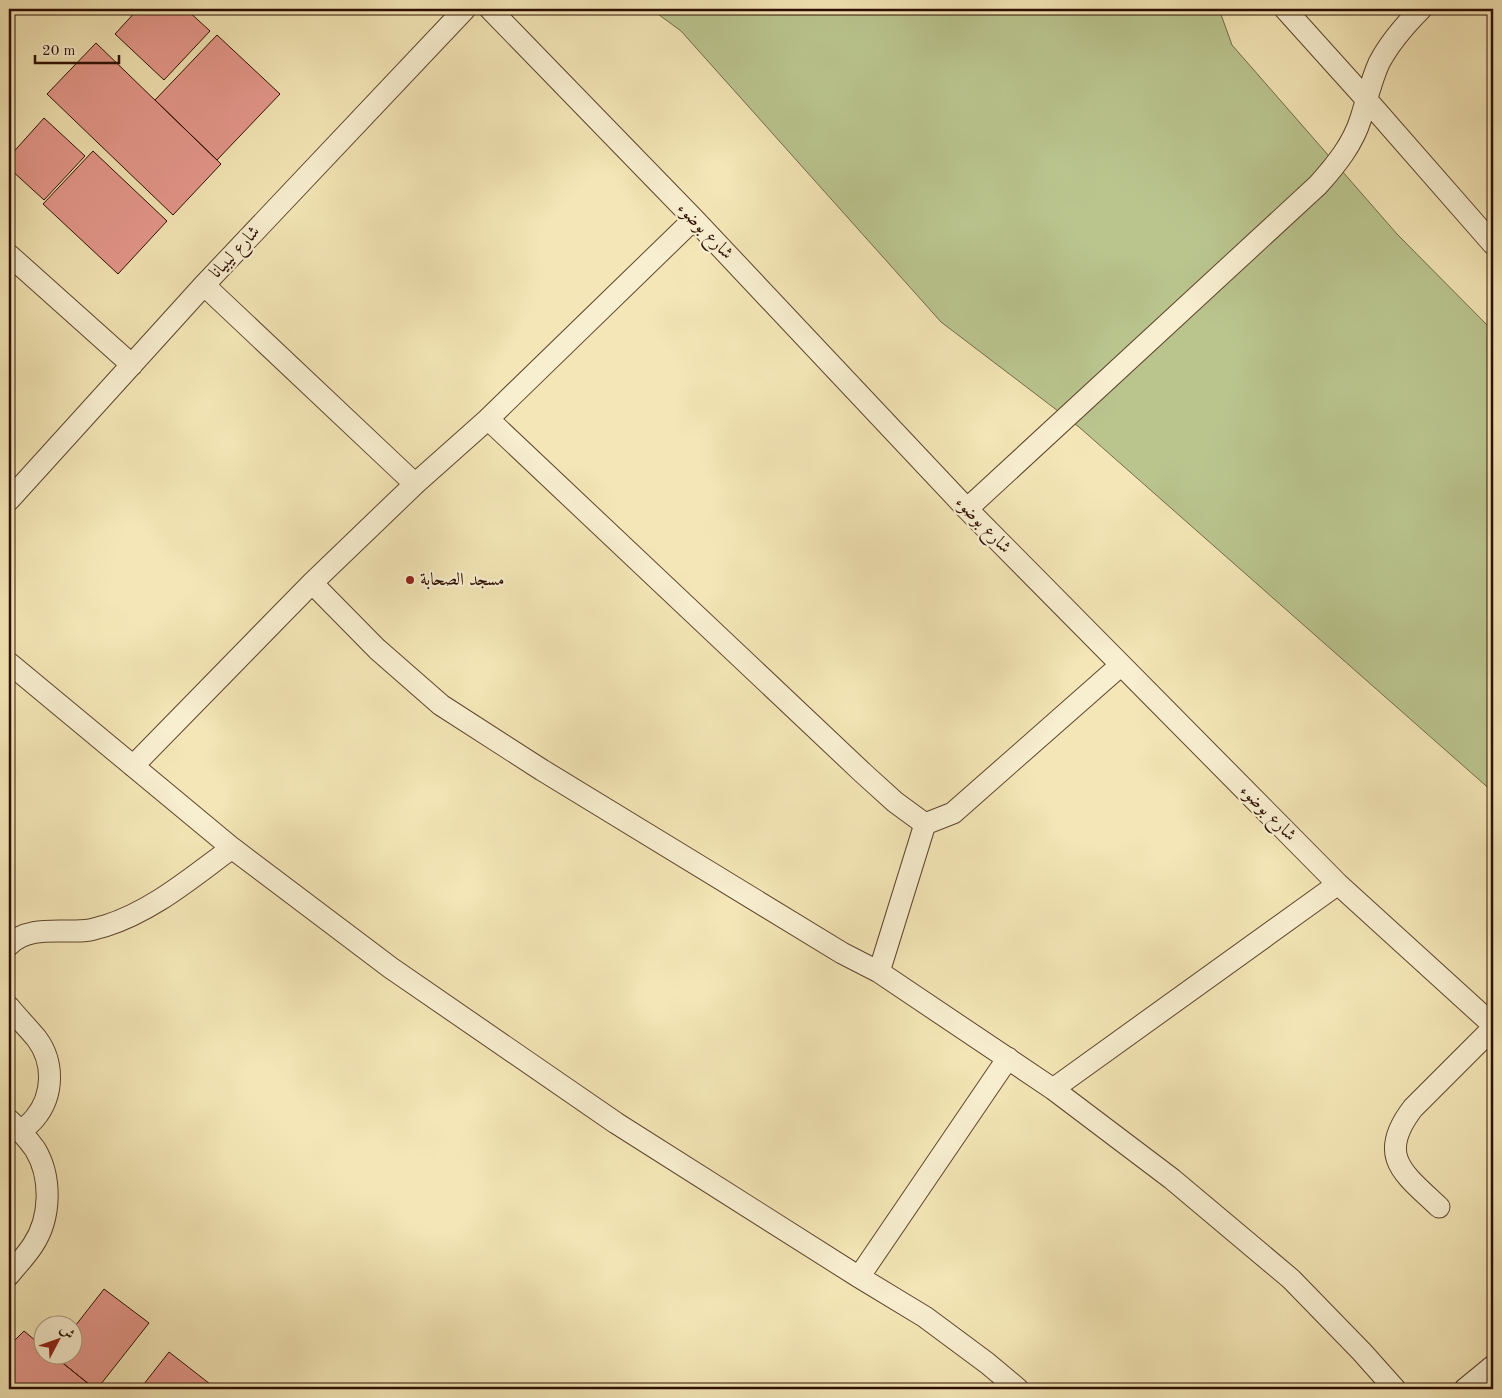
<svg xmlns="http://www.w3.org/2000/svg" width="1502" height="1398" font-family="'Old Standard TT',Amiri,serif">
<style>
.green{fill:#bac58e;stroke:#746a47}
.building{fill:#e5988c;stroke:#2d0e00}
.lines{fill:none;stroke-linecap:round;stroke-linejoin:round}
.minor-casing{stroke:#5f442e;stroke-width:23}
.minor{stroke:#f8efd0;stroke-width:21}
.poi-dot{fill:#8f2418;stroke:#f8efd0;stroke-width:2}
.labels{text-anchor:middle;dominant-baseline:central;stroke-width:4.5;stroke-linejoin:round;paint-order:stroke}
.street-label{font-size:18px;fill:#2d0e00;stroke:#f8efd0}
.poi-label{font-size:18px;fill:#2d0e00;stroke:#f8efd0;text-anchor:start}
</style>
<rect width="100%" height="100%" fill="#f4e6b6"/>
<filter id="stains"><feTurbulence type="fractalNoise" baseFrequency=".004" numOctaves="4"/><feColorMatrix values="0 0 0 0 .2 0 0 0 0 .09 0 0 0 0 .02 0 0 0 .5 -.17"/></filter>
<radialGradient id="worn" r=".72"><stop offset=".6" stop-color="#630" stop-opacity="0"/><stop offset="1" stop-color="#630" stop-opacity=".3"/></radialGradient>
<path class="green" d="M651,9H1219L1232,45L1397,234L1493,331V792L1079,427L941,322L681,31Z"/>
<path class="building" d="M138,9H186L210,31L164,80L115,34Z
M211,9H223L218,15Z
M217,35L280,94L217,160L155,100Z
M96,43L221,164L173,215L47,94Z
M44,118L85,156L44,200L9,168V157Z
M93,151L167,221L118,274L43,204Z
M104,1289L149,1323L97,1389H95L54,1356H72V1330Z
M24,1331L42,1346V1356H54L95,1389H9V1340L12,1343Z
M169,1352L210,1384L206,1389H140Z"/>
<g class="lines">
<g class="minor-casing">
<path id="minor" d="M490,9L694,219L967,509L1338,884L1493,1025
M1285,9L1366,99L1493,244
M9,255L132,365
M204,285L415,484
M488,419L863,773L895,802L925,824L953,813L1121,665
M9,500L204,285L465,9
M967,509L1318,185C1336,165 1353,144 1361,118C1367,99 1371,81 1379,63C1390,42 1405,25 1421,9
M312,583L377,649L441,705L542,770L842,953L879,972L1053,1089L1172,1179L1291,1279L1362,1352L1395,1389
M9,663L232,848L391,968L616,1123L859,1277L925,1317L987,1363L1018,1389
M133,766L312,583L415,484L488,419L694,219
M9,945C30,924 63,934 90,930C95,929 100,927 105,926C153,911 192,877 232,848
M879,972L925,824
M9,1007C18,1018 28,1028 37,1039C54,1062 54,1095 35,1118C31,1123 26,1127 21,1131
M1053,1089L1338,884
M9,1120C19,1129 27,1138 35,1149C52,1177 51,1218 33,1245C26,1256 17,1265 9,1275
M1439,1207C1403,1173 1376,1156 1413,1108L1493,1028
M859,1277L1008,1058
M1465,1389L1493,1366"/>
</g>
<use href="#minor" class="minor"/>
</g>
<circle class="poi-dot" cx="410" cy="580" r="5"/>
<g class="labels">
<g class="street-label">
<text transform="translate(705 231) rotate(46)">شارع بوضوء</text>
<text transform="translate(235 252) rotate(-47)">شارع ليبيانا</text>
<text transform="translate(983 525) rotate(46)">شارع بوضوء</text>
<text transform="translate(1268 813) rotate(45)">شارع بوضوء</text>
</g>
<g class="poi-label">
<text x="420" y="580">مسجد الصحابة</text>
</g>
</g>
<rect width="1502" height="1398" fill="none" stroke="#f4e6b6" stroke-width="30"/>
<rect x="10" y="10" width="1482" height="1378" fill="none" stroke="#2d0e00" stroke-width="2.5"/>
<rect x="15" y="15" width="1472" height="1368" fill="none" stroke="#2d0e00"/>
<g transform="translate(58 1340) rotate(49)"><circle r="24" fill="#f8efd0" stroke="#a7957d"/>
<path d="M0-4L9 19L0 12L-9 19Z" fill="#8f2418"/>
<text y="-8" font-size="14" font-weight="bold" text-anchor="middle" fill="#2d0e00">ش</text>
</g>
<path d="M35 55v8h84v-8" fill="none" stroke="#2d0e00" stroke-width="2.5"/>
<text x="42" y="55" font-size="15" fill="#2d0e00" stroke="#f8efd0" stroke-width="4" paint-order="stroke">20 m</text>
<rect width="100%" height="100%" filter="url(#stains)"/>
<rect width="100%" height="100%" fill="url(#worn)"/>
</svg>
